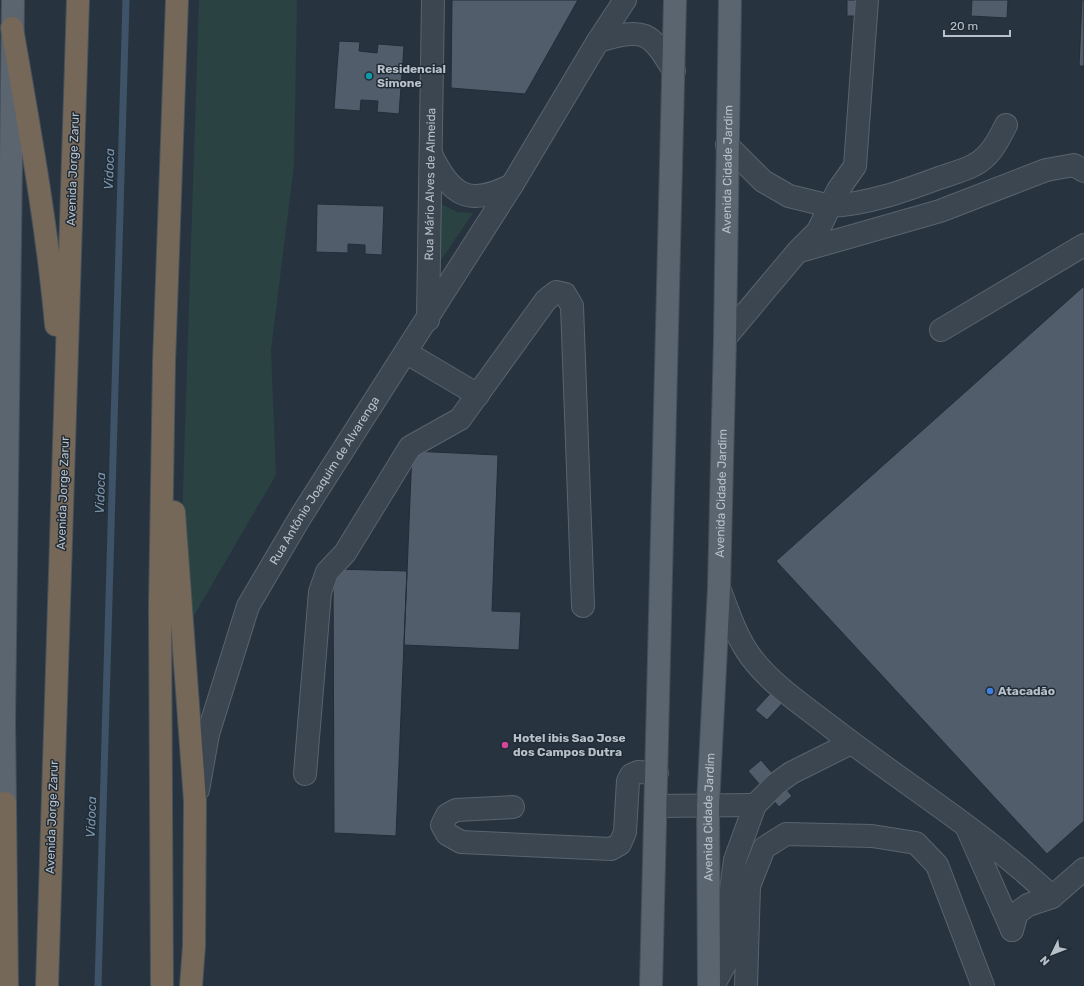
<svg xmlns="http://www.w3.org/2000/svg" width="1084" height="986" font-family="Rubik,sans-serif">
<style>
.green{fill:#2a4242}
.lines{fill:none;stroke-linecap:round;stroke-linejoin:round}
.stream{stroke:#3e5368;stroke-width:7}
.building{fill:#515d6a;stroke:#222d37}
.minor-casing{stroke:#59646d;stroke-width:24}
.major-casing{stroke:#454f59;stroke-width:24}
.highway-casing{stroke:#46515a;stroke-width:24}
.minor{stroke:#3b4650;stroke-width:22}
.major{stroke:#5a6570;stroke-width:22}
.highway{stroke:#756859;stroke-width:22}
.culture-dot{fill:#0f9aa8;stroke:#202b35;stroke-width:1.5}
.shop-dot{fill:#3f7fe0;stroke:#202b35;stroke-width:1.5}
.hotel-dot{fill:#d1479c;stroke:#202b35;stroke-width:1.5}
.labels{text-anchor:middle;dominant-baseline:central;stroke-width:3;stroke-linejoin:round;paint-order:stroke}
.poi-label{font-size:12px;font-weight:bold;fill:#b8c1ca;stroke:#202b35;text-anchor:start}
.street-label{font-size:12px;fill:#b8c1ca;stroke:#202b35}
.water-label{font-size:13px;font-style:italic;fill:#7a94ab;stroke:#202b35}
</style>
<rect width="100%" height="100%" fill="#273440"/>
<path class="green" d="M199,0H297L294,165L271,350L276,475L178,643Z
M437,202L457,212L473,213L435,269Z"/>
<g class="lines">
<path class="stream" d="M98,986L126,0"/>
</g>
<path class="building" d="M452,0H578L525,94L451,88Z
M847,0H874L873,16H847Z
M972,0H1008L1007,18L971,16Z
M1082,0H1084V66H1079Z
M339,41L360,42L359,51L377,53L378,44L404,46L399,114L377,112L378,101L361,100L360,111L334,109Z
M317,204L384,206L382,255L365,254V245L348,244V253L316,252Z
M1084,286V821L1047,854L776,561Z
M412,451L498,455L492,611L521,612L519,650L404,645Z
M333,569L407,571L396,836L334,833Z
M778,685L789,696L767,720L755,710Z
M761,760L792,796L779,807L748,771Z"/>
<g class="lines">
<g class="minor-casing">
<g id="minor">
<path d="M598,41C645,28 649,30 674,71"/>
<path d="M727,145L763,181L789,196L830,206L838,190L855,166L867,0"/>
<path d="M431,154C451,196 469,207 512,185"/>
<path d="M800,251L940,211L1046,170L1074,165L1084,171"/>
<path id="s1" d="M428,320L433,0"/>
<path d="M941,330L1084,245"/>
<path d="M725,338L798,251L818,231L830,206C868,204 904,191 939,178C950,174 963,171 974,165C990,157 998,141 1006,125"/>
<path d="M407,353L478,395"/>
<path d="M719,588C728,611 736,637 751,657C772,685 804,706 831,727C904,784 984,832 1052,897"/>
<path d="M305,774L320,592L327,572L345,553L410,447L460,419L546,300L556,292L565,294L572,306L583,606"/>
<path id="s2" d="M198,790L208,734L248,606L301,516L512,185L598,41L625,0"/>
<path d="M656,806L755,805"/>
<path d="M513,807L456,810L447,815L442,825L447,834L461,842L611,849L620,844L625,832L628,781L631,775L638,772L657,773"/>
<path d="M967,828L1012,930"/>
<path d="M1012,930L1017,913L1028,905L1052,897L1084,869"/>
<path d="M713,986L728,959L731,942L728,913L735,860L755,805L776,784L791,773L851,743"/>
<path d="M746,986L749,886L764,848L786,834L872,836L916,843L937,865L983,986"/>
</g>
</g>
<g class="major-casing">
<g id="major">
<path d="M5,803L4,723L13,0"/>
<path d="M651,986L675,0"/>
<path id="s3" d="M709,986L708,805L719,588L725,338L730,0"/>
</g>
</g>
<g class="highway-casing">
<path id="highway" d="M12,28C29,127 47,225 56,325
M174,512L195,801L194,946L191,986
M5,803L7,986
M47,986L78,0
M162,986L160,608L164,363L177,0"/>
</g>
<use href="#minor" class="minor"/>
<use href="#major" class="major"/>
<use href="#highway" class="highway"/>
</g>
<circle class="culture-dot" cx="369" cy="76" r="4"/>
<circle class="shop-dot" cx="990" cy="691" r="4"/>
<circle class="hotel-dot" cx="505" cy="745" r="4"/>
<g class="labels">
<g class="poi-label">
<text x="377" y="69">Residencial<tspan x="377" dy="14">Simone</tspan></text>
<text x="998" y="691">Atacadão</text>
<text x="513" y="738">Hotel ibis Sao Jose<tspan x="513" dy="14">dos Campos Dutra</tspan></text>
</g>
<g class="street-label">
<text transform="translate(73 169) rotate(-88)">Avenida Jorge Zarur</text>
<text stroke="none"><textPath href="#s3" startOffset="817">Avenida Cidade Jardim</textPath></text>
<text stroke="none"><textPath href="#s1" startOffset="136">Rua Mário Alves de Almeida</textPath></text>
<text stroke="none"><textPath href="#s2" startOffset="338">Rua Antônio Joaquim de Alvarenga</textPath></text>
<text transform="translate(63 493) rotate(-88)">Avenida Jorge Zarur</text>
<text stroke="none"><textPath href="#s3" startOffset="493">Avenida Cidade Jardim</textPath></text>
<text transform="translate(52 817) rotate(-88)">Avenida Jorge Zarur</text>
<text stroke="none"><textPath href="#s3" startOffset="169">Avenida Cidade Jardim</textPath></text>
</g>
<g class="water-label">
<text transform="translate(109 169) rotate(-88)">Vidoca</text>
<text transform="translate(100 493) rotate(-88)">Vidoca</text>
<text transform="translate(91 817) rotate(-88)">Vidoca</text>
</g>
</g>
<g transform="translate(1052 954) rotate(227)" stroke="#202b35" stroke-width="3" paint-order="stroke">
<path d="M0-3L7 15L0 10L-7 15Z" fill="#b8c1ca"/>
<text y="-6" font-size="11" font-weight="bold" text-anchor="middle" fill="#b8c1ca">N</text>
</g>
<path d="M944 30v6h66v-6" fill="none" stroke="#b8c1ca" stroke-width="2"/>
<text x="950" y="30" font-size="12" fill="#b8c1ca" stroke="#202b35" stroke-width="3" paint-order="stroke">20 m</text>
</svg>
